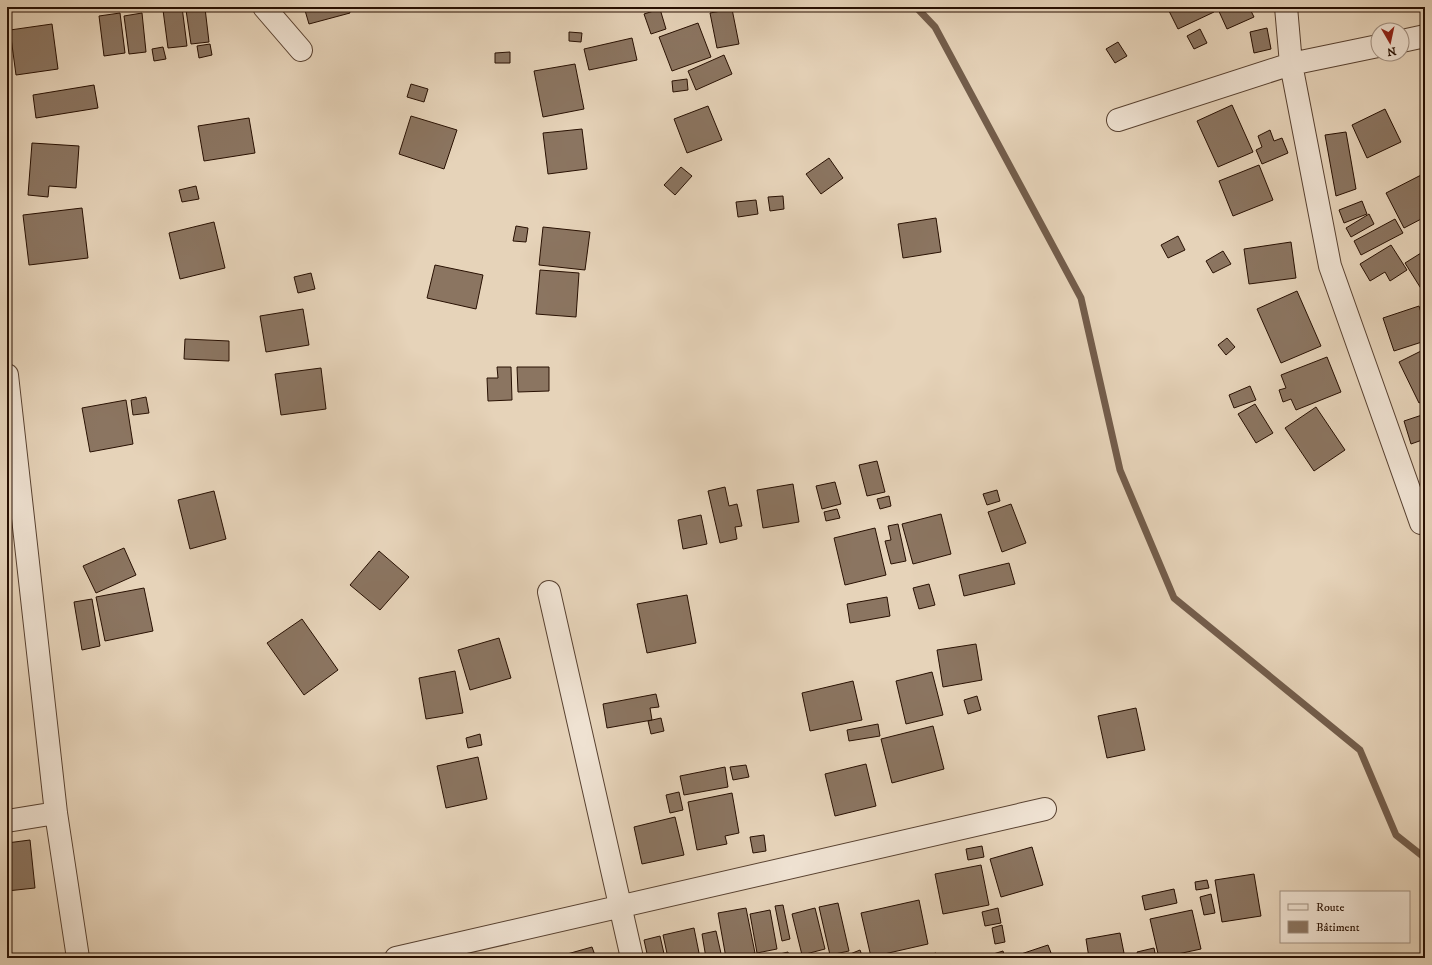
<svg xmlns="http://www.w3.org/2000/svg" width="1432" height="965" font-family="'IM FELL DW Pica',serif">
<style>
.lines{fill:none;stroke-linecap:round;stroke-linejoin:round}
.stream{stroke:#735d4b;stroke-width:7}
.building{fill:#8b7561;stroke:#281002}
.minor-casing{stroke:#584130;stroke-width:24}
.minor{stroke:#efe2d2;stroke-width:22}
</style>
<rect width="100%" height="100%" fill="#e6d3b9"/>
<filter id="stains"><feTurbulence type="fractalNoise" baseFrequency=".005" numOctaves="4"/><feColorMatrix values="0 0 0 0 .2 0 0 0 0 .09 0 0 0 0 .02 0 0 0 .5 -.17"/></filter>
<radialGradient id="worn" r=".72"><stop offset=".6" stop-color="#630" stop-opacity="0"/><stop offset="1" stop-color="#630" stop-opacity=".3"/></radialGradient>
<g class="lines">
<path class="stream" d="M916,7L935,27L1081,298L1120,470L1174,598L1360,750L1396,835L1425,858"/>
</g>
<path class="building" d="M126,7H143L126,10Z
M182,7L187,46L168,48L163,10Z
M304,7H348L350,13L309,24Z
M1173,7H1212L1214,12L1178,29L1168,9Z
M1217,7H1249L1254,17L1227,29Z
M205,8L209,42L191,44L186,10Z
M660,9L666,29L651,34L644,14Z
M732,9L739,44L717,48L710,13Z
M120,13L125,53L104,56L99,16Z
M142,13L146,52L129,54L124,16Z
M698,23L711,57L672,71L659,37Z
M52,24L58,69L16,75L10,30Z
M1267,28L1271,49L1254,53L1250,32Z
M1200,29L1207,43L1194,49L1187,36Z
M569,32L582,33L581,42L569,41Z
M632,38L637,60L589,70L584,49Z
M1118,42L1127,56L1115,63L1106,49Z
M210,44L212,55L199,58L197,46Z
M163,47L166,59L154,61L152,49Z
M510,52V63H495V53Z
M724,55L732,74L696,90L688,71Z
M575,64L584,109L543,117L534,71Z
M687,79L688,90L673,92L672,81Z
M411,84L428,89L424,102L407,97Z
M94,85L98,108L36,118L33,95Z
M1232,105L1253,152L1218,167L1197,121Z
M708,106L722,140L687,153L674,119Z
M1385,109L1401,142L1367,158L1352,125Z
M411,116L457,130L444,169L399,154Z
M249,118L255,153L204,161L198,126Z
M582,129L587,169L548,174L543,133Z
M1270,130L1274,141L1282,138L1288,153L1262,164L1256,150L1262,147L1258,136Z
M1346,132L1356,189L1336,196L1325,135Z
M32,143L79,146L76,188L49,186L48,197L28,195Z
M829,158L843,178L821,194L806,174Z
M1259,165L1273,200L1233,216L1219,181Z
M681,167L692,176L675,195L664,185Z
M1425,173V217L1404,228L1386,193Z
M196,186L199,199L182,202L179,190Z
M783,196L784,209L770,211L768,197Z
M756,200L758,214L738,217L736,202Z
M1362,201L1367,214L1344,223L1339,210Z
M82,208L88,258L29,265L23,215Z
M1369,214L1374,224L1351,237L1346,228Z
M936,218L941,252L903,258L898,224Z
M1395,219L1403,233L1361,255L1354,241Z
M214,222L225,268L180,279L169,233Z
M516,226L528,228L526,242L513,241Z
M543,227L590,232L585,270L539,265Z
M1178,236L1185,250L1168,258L1161,245Z
M1291,242L1296,278L1249,284L1244,249Z
M1391,245L1407,270L1390,281L1385,272L1370,281L1360,264Z
M1223,251L1231,264L1213,273L1206,261Z
M1421,253L1425,260V295L1405,263Z
M435,265L483,275L476,309L427,298Z
M540,270L579,273L576,317L536,314Z
M311,273L315,289L298,293L294,277Z
M1297,291L1321,346L1281,363L1257,309Z
M1419,306L1425,325V341L1394,351L1383,318Z
M303,309L309,345L266,352L260,316Z
M1227,338L1235,347L1226,355L1218,345Z
M185,339L229,341V361L184,359Z
M1425,349V400L1419,403L1399,362Z
M1327,357L1341,392L1296,410L1291,399L1283,402L1279,390L1286,388L1281,375Z
M497,367H511L512,400L488,401L487,378H498Z
M517,367H549V391L518,392Z
M321,368L326,409L281,415L275,374Z
M1250,386L1256,400L1234,408L1229,395Z
M146,397L149,413L133,415L131,400Z
M126,400L133,444L90,452L82,408Z
M1255,404L1273,433L1256,443L1238,414Z
M1316,407L1345,450L1314,471L1285,428Z
M1425,414V439L1411,444L1404,421Z
M877,461L885,492L867,496L859,465Z
M835,482L841,504L822,509L816,486Z
M793,484L799,522L763,528L757,490Z
M725,487L729,506L737,504L742,526L735,527L737,539L720,543L708,491Z
M997,490L1000,501L987,505L983,494Z
M214,491L226,539L190,549L178,500Z
M889,496L891,506L880,509L877,499Z
M1011,504L1026,543L1002,552L988,512Z
M837,509L840,518L826,521L824,512Z
M941,514L951,554L913,564L902,524Z
M701,515L707,544L683,549L678,520Z
M898,524L906,561L891,564L885,541L891,540L888,526Z
M875,528L886,575L845,585L834,538Z
M124,548L136,575L96,593L83,566Z
M379,551L409,577L380,610L350,585Z
M1009,563L1015,584L964,596L959,575Z
M929,584L935,605L919,609L913,588Z
M144,588L153,631L105,641L96,597Z
M687,595L696,643L647,653L637,604Z
M887,597L890,616L850,623L847,604Z
M92,599L100,646L82,650L74,602Z
M302,619L338,670L304,695L267,643Z
M499,638L511,678L470,690L458,650Z
M976,644L982,680L943,687L937,650Z
M455,671L463,713L426,719L419,678Z
M932,672L943,715L906,724L896,681Z
M853,681L862,720L810,731L802,693Z
M656,694L659,707L650,708L652,720L607,728L603,704Z
M977,696L981,710L968,714L964,700Z
M1136,708L1145,750L1107,758L1098,716Z
M661,718L664,731L651,734L648,721Z
M878,724L880,736L849,741L847,730Z
M933,726L944,769L892,783L881,739Z
M480,734L482,745L468,748L466,738Z
M478,757L487,799L446,808L437,766Z
M866,764L876,806L835,816L825,774Z
M746,765L749,777L733,780L730,767Z
M725,767L728,787L684,795L680,776Z
M679,792L683,810L670,813L666,795Z
M732,793L739,833L725,836L727,844L697,850L688,802Z
M675,817L684,855L642,864L634,827Z
M764,835L766,851L753,853L750,837Z
M30,840L35,888L7,891V843Z
M982,846L984,857L968,860L966,849Z
M1032,847L1043,885L1001,897L990,859Z
M981,865L989,905L943,914L935,874Z
M1254,874L1261,916L1222,922L1215,880Z
M1207,880L1209,888L1196,890L1195,882Z
M1174,889L1177,903L1145,910L1142,896Z
M1211,894L1215,913L1204,915L1200,897Z
M919,900L928,944L871,957L861,913Z
M838,903L849,951L830,955L819,907Z
M783,905L790,939L782,941L775,906Z
M746,908L755,953L726,958L718,913Z
M815,908L825,949L802,955L792,914Z
M998,908L1001,923L985,926L982,912Z
M770,910L777,949L757,953L750,914Z
M1192,910L1201,949L1159,958L1150,919Z
M1002,925L1005,942L995,944L992,928Z
M694,928L700,958H668L663,935Z
M716,931L722,958H706L702,934Z
M1120,933L1125,958H1089L1086,939Z
M660,936L665,958H648L644,940Z
M1048,945L1053,958H1013L1012,957Z
M592,947L596,958H553Z
M1154,948L1156,958H1139L1137,952Z
M860,950L863,958H846L845,956Z
M1003,951L1005,958H980Z
M788,952L789,958H763Z
M936,953L937,958H917Z"/>
<g class="lines">
<g class="minor-casing">
<path id="minor" d="M264,7L301,50
M1286,7L1291,64L1330,266L1421,523
M1402,41L1425,36
M1118,120L1291,64L1378,46
M7,375L56,813L78,958
M549,592L632,958
M7,821L56,813
M396,958L1045,809"/>
</g>
<use href="#minor" class="minor"/>
</g>
<rect width="1432" height="965" fill="none" stroke="#e6d3b9" stroke-width="24"/>
<rect x="8" y="8" width="1416" height="949" fill="none" stroke="#281002" stroke-width="2"/>
<rect x="12" y="12" width="1408" height="941" fill="none" stroke="#281002"/>
<rect x="1280" y="891" width="130" height="52" fill="#efe2d2" stroke="#9f8e7f"/>
<rect x="1288" y="904" width="20" height="6" fill="#efe2d2" stroke="#9f8e7f"/>
<text x="1316" y="911" font-size="12" fill="#281002">Route</text>
<rect x="1288" y="921" width="20" height="12" fill="#8b7561" stroke="#9f8e7f"/>
<text x="1316" y="931" font-size="12" fill="#281002">Bâtiment</text>
<g transform="translate(1390 42) rotate(171)"><circle r="19" fill="#efe2d2" stroke="#9f8e7f"/>
<path d="M0-3L7 15L0 10L-7 15Z" fill="#8f2418"/>
<text y="-6" font-size="11" font-weight="bold" text-anchor="middle" fill="#281002">N</text>
</g>
<rect width="100%" height="100%" filter="url(#stains)"/>
<rect width="100%" height="100%" fill="url(#worn)"/>
</svg>
